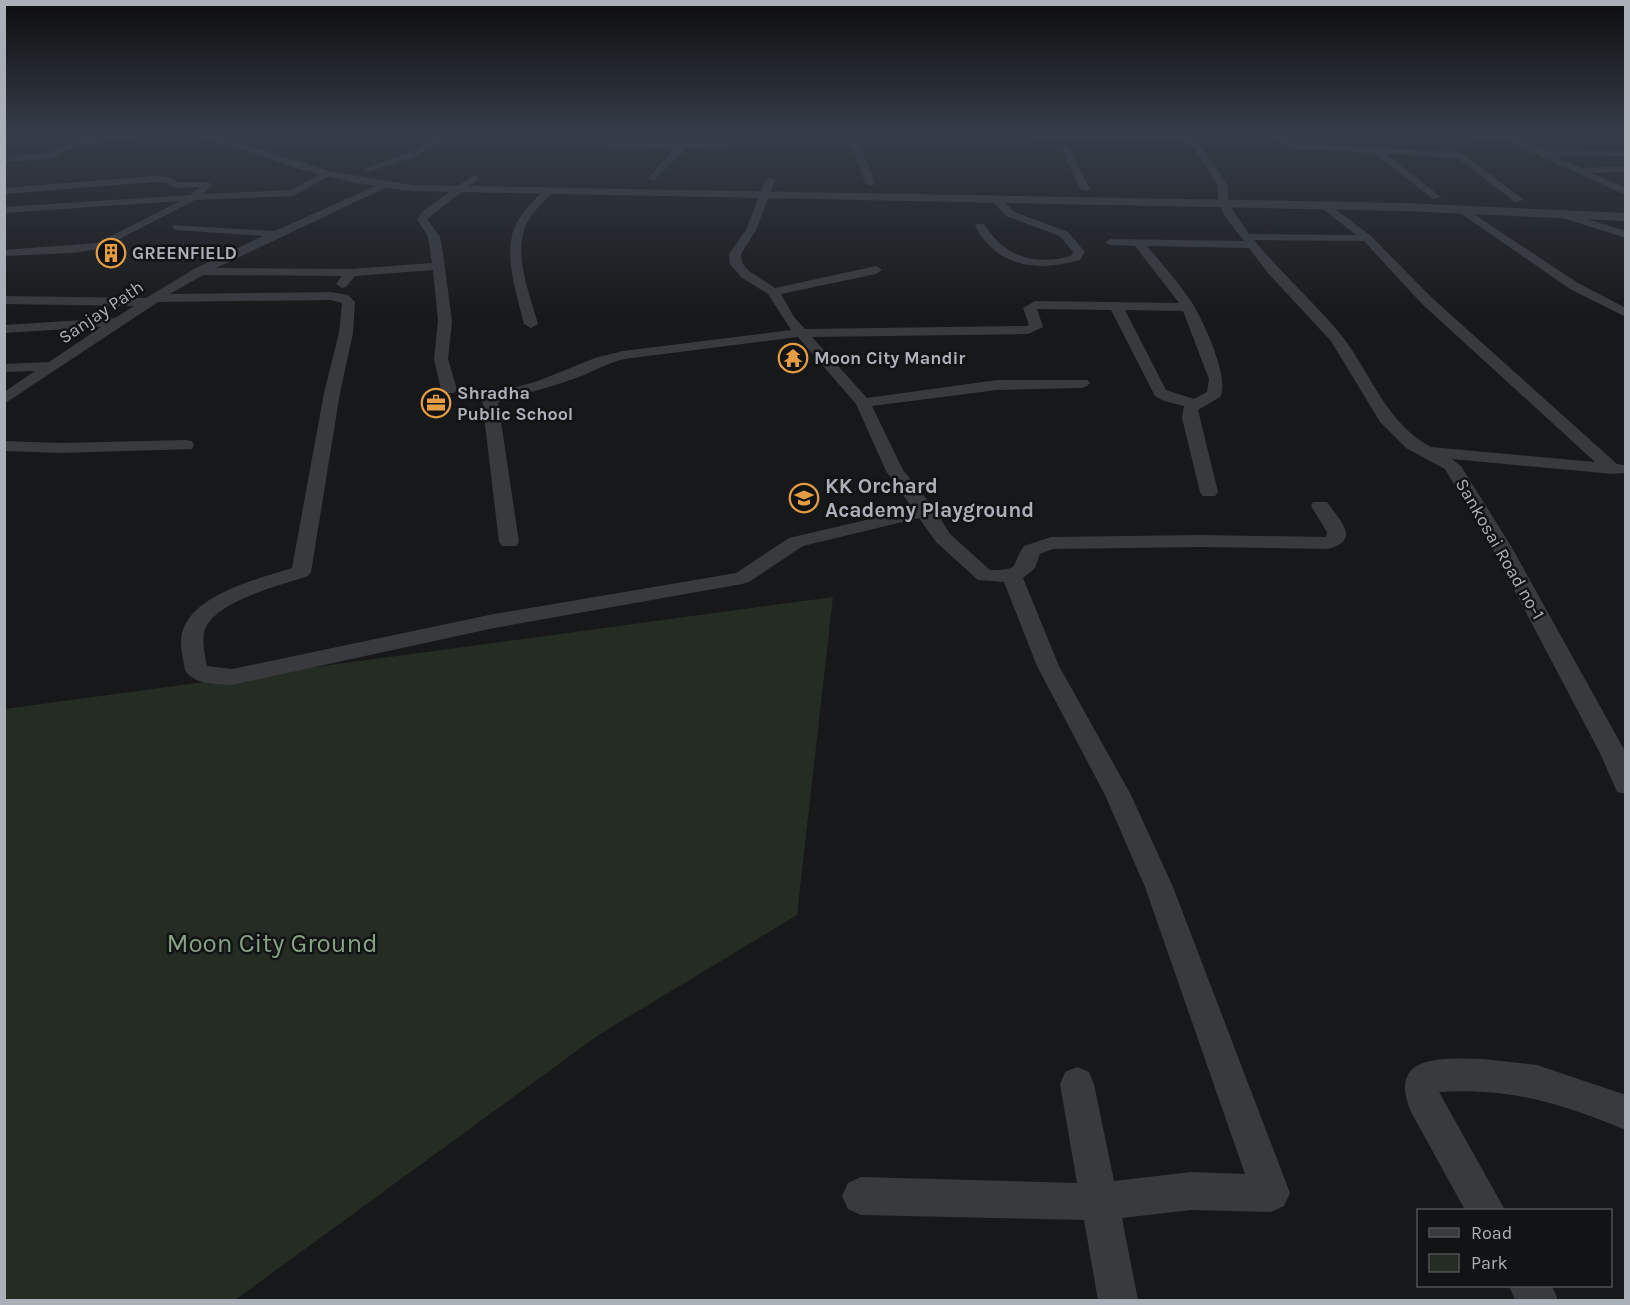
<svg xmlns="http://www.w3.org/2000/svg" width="1630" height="1305" font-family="Karla,sans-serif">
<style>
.green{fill:#242c24}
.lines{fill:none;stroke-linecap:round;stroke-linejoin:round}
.minor{fill:#393a3e;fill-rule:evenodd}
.tertiary{fill:#393a3e;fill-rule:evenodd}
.labels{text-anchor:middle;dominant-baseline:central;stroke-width:5;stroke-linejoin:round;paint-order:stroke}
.far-poi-label{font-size:18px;font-weight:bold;fill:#abb0b8;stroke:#121314;text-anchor:start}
.far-street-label{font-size:18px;fill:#abb0b8;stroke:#121314}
.poi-label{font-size:21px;font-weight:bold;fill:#abb0b8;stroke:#121314;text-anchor:start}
.near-park-label{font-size:26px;fill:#85a283;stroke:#121314}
</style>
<rect width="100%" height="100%" fill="#171819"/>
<path class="green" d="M833,597L797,915L600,1034L235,1300H5L4,709Z"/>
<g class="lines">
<path class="minor" d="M131,134H158L75,146L51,159L4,162V156L49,153L73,141Z
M439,134H449L441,142L681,144L1181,135L1201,146L1227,184L1229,204L1249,234L1356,235L1318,205L1327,203L1371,236L1431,297L1617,464L1624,465V473L1613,474L1452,459L1461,466L1511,546L1626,753V794L1617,792L1600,753L1491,546L1445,469L1406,448L1380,422L1331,341L1268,273L1249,248L1147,246C1162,264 1178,282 1191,301C1202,318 1231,379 1220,397L1198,410L1218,492L1215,496H1203L1200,492L1182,418L1184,406L1164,401L1155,396L1111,310L1037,309L1043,327L1028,334L812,337L867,398L997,380H1087L1090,383L1087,386L1082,388L997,390L872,406L903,470L933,507L950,534L990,570C1021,570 1010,567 1024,546L1051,537L1201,535L1326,537L1327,532L1311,506L1313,502H1327C1340,521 1362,540 1328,549L1201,547L1053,549L1040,554L1035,568L1023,578L1059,666L1131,795L1173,887L1290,1193L1284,1206L1271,1212L1191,1210L1122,1218L1138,1300H1098L1084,1220L861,1215L848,1209L842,1196L848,1183L861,1177L1077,1183L1060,1084L1065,1072L1077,1067L1089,1072L1094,1084L1114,1181L1191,1172L1245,1174L1145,887L1105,795L1037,666L1004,582L978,580L936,542L919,518L803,546L749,582L742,584L494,628L232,685C216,684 194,685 185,670C183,658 179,644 182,633C192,594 258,579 292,568L324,393L339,333L342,303L331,300L158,302L4,404V392L35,371L4,372V364L49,362L101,327L4,333V325L115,318L134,306L4,304V296L146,298L196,268L263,236L177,230L173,229V225L275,231L384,182L389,185L387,187L216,268L351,269L432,263L428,237L417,219L424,210L474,175L479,178L477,180L427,219L440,237L442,246L452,321L448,359L457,390L454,393H444L441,390L434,359L438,321L433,270L355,276L346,287L342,288L336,284L342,276L203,275L170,294L331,292L348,295L355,302L353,333L340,393L311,572L308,576C282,585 210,602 204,633C202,643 205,656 207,666L232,669L494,614L736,573L789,538L913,509L886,471L856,404L798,337L624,359C609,363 598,369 584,375C556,386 527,393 498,402L519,542L516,546H502L499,542L482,399L485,396L538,381L595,358L623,351L791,330L768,294L741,277L730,264L729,254L746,230L765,180L770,177L775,180L756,230L741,254L742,263L749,271L775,288L876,266L882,270L876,274L781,294L794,317L805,329L1026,326L1029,325L1023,308L1035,301L1179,303L1135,246L1111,245L1105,242L1111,239L1244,241L1226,218L1219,204L1217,184L1194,148L1179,140L1141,141L1133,138L860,145L875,183L870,186L865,183L852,146L687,148L653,181L648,178L675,148L434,146L412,158L368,172L363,169L415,150ZM1254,240L1364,241L1421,303L1595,462L1431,447C1386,423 1372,375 1342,336C1315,303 1282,274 1254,240ZM1125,310L1183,311L1209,379L1207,392L1194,399L1166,390Z
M1284,134L1282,138L1294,144L1369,147L1373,145L1378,148L1455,152L1465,155L1524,200L1515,202L1459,159L1385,153L1441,197L1433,199L1374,153L1293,149L1267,137L1271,135Z
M1432,134H1626V137H1512L1546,152L1626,150V156L1555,157L1582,168L1626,166V172L1591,173L1626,188V195L1505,140Z
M1066,147L1070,150L1090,189L1088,191L1080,189L1062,150Z
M326,171L331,174L329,176L293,196L195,200L100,249L72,253L4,256V250L97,243L180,201L4,213V207L190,195L200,187L176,188L166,183L153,182L4,194V188L153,176L168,177L178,182H208L212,186L203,194L291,190Z
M546,188L554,190C545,201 534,210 527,223C512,252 530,295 538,324L531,328L524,324C517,295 502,253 516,224C523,210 536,199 546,188Z
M992,197H1000L1014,212L1068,232L1085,252L1080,260C1037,272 998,268 975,226L976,224H984C1005,257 1033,266 1071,256L1073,252L1060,236L1006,216L992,201Z
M1463,207L1578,283L1626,308V317L1570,289L1459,212L1458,210Z
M1564,212L1626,231V238L1560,217L1559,215Z
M186,440L192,441L194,445L192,449L61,453L4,451V441L61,443Z
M1483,1059L1537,1065L1626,1095V1130C1559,1103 1512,1088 1439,1092L1505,1210H1465L1411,1112C1386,1053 1444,1058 1483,1059Z
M1509,1286H1552L1558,1300H1515Z"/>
<path class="tertiary" d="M193,134H209L330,171L412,185L1404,203L1626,213V221L1404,211L412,191L356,183L299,169Z"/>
</g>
<linearGradient id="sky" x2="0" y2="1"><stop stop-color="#0d0d0e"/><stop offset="0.42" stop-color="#363d49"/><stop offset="1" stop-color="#363d49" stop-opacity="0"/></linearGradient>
<rect width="1630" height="317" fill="url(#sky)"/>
<defs>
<g id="building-ring" transform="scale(1.5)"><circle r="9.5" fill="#121314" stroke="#e59d43" stroke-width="1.5"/><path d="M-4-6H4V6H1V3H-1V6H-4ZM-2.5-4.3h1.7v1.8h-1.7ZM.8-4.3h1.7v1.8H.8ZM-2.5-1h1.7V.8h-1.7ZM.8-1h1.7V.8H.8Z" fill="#e59d43"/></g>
<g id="temple-ring" transform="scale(1.5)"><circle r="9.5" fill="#121314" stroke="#e59d43" stroke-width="1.5"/><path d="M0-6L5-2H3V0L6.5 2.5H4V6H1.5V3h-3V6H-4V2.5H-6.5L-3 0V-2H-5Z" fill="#e59d43"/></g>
<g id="office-ring" transform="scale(1.5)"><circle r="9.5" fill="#121314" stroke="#e59d43" stroke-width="1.5"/><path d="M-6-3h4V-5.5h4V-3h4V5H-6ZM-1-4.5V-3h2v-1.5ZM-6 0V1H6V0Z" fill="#e59d43"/></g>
<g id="school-ring" transform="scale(1.5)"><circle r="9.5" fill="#121314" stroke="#e59d43" stroke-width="1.5"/><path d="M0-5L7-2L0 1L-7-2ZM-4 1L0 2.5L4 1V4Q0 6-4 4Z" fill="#e59d43"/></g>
</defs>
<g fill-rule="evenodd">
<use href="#building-ring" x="111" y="253"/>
<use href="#temple-ring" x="793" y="358"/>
<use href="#office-ring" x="436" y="403"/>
<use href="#school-ring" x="804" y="498"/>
</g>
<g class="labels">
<g class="far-poi-label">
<text x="132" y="253">GREENFIELD</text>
<text x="814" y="358">Moon City Mandir</text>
<text x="457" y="393">Shradha<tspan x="457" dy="21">Public School</tspan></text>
</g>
<g class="far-street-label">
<text transform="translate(101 312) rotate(-34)">Sanjay Path</text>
<text transform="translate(1500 549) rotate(60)">Sankosai Road no-1</text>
</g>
<g class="poi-label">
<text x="825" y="486">KK Orchard<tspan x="825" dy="24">Academy Playground</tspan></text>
</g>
<g class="near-park-label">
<text x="272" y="943">Moon City Ground</text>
</g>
</g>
<rect width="1630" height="1305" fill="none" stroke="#abb0b8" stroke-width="12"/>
<rect x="1417" y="1209" width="195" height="78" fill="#121314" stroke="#4f5256" stroke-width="1.5"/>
<rect x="1429" y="1228" width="30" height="9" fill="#393a3e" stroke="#4f5256" stroke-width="1.5"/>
<text x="1471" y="1239" font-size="18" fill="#abb0b8">Road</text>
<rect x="1429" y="1254" width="30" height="18" fill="#242c24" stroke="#4f5256" stroke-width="1.5"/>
<text x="1471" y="1269" font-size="18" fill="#abb0b8">Park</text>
</svg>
